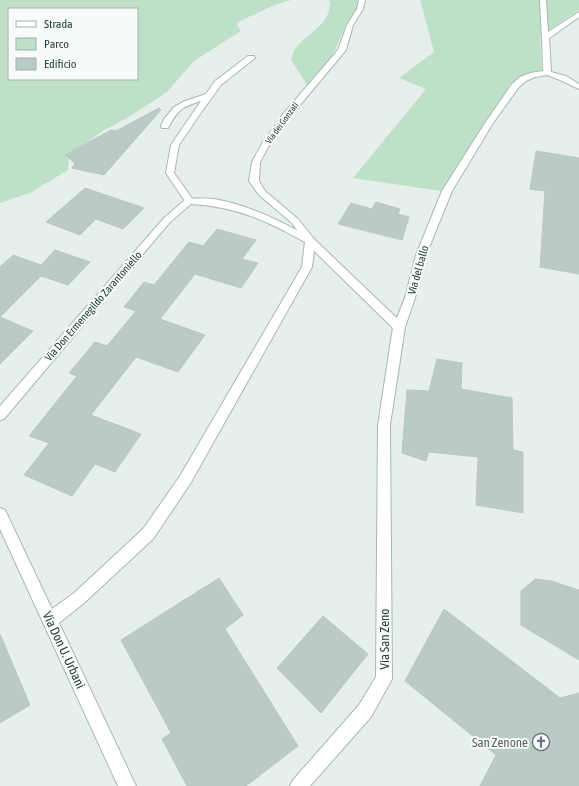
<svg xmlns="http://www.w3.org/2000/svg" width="579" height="786" font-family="'Asap Condensed',sans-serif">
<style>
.green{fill:#bfe0c8;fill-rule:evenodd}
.building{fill:#bbcac4;stroke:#b8c9c2}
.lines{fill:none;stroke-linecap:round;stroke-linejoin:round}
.service-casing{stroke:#a8b8b2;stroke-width:2}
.minor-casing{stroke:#a8b8b2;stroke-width:2}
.service{fill:#fff;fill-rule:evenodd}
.minor{fill:#fff;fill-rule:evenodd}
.labels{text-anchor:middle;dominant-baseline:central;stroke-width:4;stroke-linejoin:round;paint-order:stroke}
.far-street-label{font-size:9px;fill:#24423a;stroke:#f7fbf9}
.street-label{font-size:11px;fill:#24423a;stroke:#f7fbf9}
.near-street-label{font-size:13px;fill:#24423a;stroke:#f7fbf9}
.near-worship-label{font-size:13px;fill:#5b616d;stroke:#f7fbf9;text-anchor:end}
</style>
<rect width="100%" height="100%" fill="#e6efeb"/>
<path class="green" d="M0,0H291L272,6L236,23L241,31L194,61L167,92L132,115L101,132L69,156L68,170L30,193L0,203ZM9,9H137V79H9Z
M325,0H358L357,8L346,25L332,57L307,85L291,60C296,33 331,32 330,1Z
M420,0H579V10L540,36L542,70L523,76L510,85L441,191L353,178L426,89L399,78L434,52Z"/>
<path class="building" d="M159,108L161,110L104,175L72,168L75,163L65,155L111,130L116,131Z
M536,151L579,158V274L540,267L545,191L530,189Z
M85,188L144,208L123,229L96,219L80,235L46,222Z
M376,202L400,209L398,214L409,217L402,240L338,224L351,203L372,209Z
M217,229L256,240L242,259L258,263L241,288L195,274L160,319L205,335L178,372L136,357L91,415L141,434L115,472L95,464L72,496L24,475L49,443L29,436L77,376L69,373L95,342L107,346L136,311L124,307L144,282L154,285L189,242L203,246Z
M55,250L90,262L68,285L41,276L0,317V267L13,255L41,265Z
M0,317L33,331L0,364Z
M437,359L462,363L461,389L512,398L513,450L523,452V513L476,505L478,457L429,452L426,461L402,453L407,390L429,391Z
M219,578L243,615L225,629L298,746L246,786H187L162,739L171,733L121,640Z
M535,579L551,581L579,590V660L521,625V591Z
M444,609L560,698L579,693V786H480L496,755L405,681Z
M323,616L368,654L321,713L277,668Z
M0,634L30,705L0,723Z"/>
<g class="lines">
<g class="service-casing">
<path id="service" d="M359,0H365L363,9L353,25L346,50L290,117L271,142L260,162L259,181L265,191L298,219L314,239L403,324L405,327L403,330H395L306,243L292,223L259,195L249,181L252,162L263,142L284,113L338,50L347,25L357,9Z
M540,0H546L548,32L579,12V17L548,39H542Z
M248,56H254L255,58L221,85L200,114L179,145L174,173L194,201L189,204L186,203L166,173L171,145L201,101C181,107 178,110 168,128H162L161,126L164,119L174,107L185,101L206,94L215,81Z"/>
</g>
<g class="minor-casing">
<path id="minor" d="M542,35H545L549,37L551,72L566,76L579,84V89L560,80L547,75L535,77L526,81L518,88L493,123L452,191L426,255L415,298L405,327L390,425L392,679L371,717L310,786H290L293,780L359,705L376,677L378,425L393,327L405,298L416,255L442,191L485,123L512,84L520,77L530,73L543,71Z
M189,198C197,199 205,198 214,199C250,205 282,222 314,239L315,241L312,267L190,484L153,539L84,603L59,623L136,786H118L0,529V508L5,510L52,609L74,593L143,529L180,476L302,267L305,242C264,220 238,207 191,204L170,222L4,419L0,420V406L164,218L186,199Z"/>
</g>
<use href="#service" class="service"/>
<use href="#minor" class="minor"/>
</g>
<defs>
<g id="church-ring" transform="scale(0.9)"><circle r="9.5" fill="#f7fbf9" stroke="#6b7280" stroke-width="1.5"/><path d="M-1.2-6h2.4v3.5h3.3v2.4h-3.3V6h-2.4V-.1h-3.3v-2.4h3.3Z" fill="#6b7280"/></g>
</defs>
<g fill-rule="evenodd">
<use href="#church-ring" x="541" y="742"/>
</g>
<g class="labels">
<g class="far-street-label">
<text transform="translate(282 123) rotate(-54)">Via dei Gonzati</text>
</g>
<g class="street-label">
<text transform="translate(418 270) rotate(-74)">Via del ballo</text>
<text transform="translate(93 306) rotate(-49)">Via Don Ermenegildo Zarantoniello</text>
</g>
<g class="near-street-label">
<text transform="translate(384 639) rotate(-90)">Via San Zeno</text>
<text transform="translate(64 650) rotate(65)">Via Don U. Urbani</text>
</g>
<g class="near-worship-label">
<text x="528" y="742">San Zenone</text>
</g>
</g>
<rect x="8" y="8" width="130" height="72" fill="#f7fbf9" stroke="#a3b1ad"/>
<rect x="16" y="21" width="20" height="6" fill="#ffffff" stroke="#a3b1ad"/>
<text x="44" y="28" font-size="12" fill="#24423a">Strada</text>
<rect x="16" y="38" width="20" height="12" fill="#bfe0c8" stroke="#a3b1ad"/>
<text x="44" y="48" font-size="12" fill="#24423a">Parco</text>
<rect x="16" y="58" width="20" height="12" fill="#bbcac4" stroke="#a3b1ad"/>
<text x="44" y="68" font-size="12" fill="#24423a">Edificio</text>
</svg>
